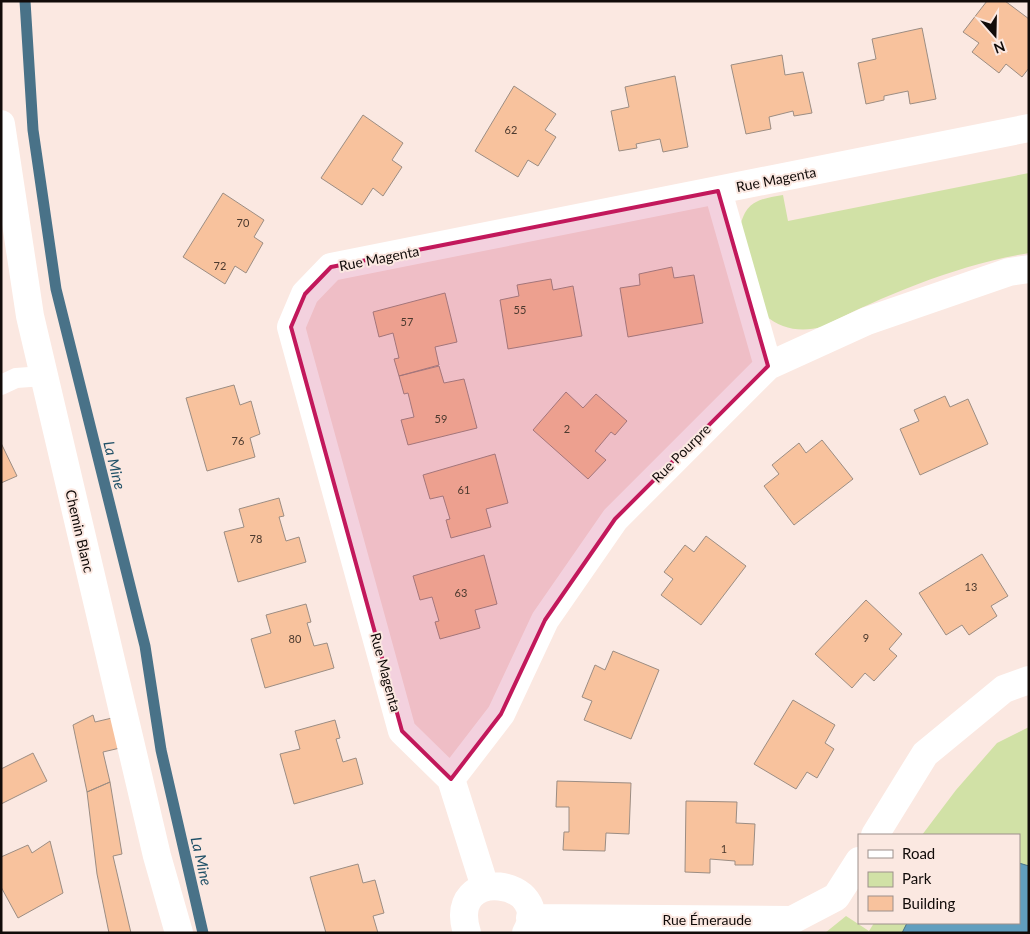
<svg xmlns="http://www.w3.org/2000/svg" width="1030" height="934" font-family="Lato,sans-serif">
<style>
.green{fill:#d1e1a6}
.water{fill:#619ebe;stroke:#497288}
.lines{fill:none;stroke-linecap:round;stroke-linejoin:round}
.stream{stroke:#497288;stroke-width:11}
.building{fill:#f8c29d;stroke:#9c8d83}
.lane{stroke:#fff;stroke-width:20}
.street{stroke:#fff;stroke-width:28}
.marked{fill:#c2185b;fill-opacity:0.2;stroke:#c2185b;stroke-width:4;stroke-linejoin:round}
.labels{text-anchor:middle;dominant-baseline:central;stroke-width:4;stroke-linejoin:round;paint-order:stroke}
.number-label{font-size:11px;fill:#4b392e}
.street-label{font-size:14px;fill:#110b09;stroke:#fbe8e1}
.water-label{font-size:15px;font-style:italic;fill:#1f5067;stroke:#fbe8e1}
</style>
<rect width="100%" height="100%" fill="#fbe8e1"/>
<path class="green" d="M1029,173V253C957,265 887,294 822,327C802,332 781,330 765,315L740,227C746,201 759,199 783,195L788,221Z
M1029,727V933H825L846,916L869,931L874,923H1019V835H922L956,790L997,743Z"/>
<path class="water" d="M1019,863L1029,866V933H902L907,923H1019Z"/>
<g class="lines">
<path class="stream" d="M25,1L33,130L56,289L145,646L161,750L203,933"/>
</g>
<path class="building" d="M987,1H1005L1029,19V68L1022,77L1006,64L999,73L972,52L979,43L963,32Z
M922,28L936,99L910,104L908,91L884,96V100L866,104L858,63L876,59L872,39Z
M782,55L785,75L803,72L812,113L794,116L793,111L769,117L771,129L746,134L731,65Z
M675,76L688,147L663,152L660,139L636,144L637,148L619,151L611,111L629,107L625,87Z
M514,86L556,114L545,130L556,137L538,166L528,160L518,177L475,151Z
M363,115L403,143L392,160L402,167L383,196L373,188L362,205L321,178Z
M223,193L264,220L254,237L263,243L246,273L235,266L225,284L183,257Z
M672,267L674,278L694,275L703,323L628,337L620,288L640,285L639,274Z
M551,279L553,290L573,286L582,336L508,349L500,300L519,296L517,285Z
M445,293L457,342L435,347L439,365L399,376L394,359L399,358L393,333L379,337L373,312Z
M439,366L444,383L464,379L477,428L408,445L401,420L414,417L408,393L404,394L399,376Z
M234,385L240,405L251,401L260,434L250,438L255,457L207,471L186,398Z
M566,392L583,408L596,394L627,421L615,435L611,432L595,451L606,460L588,479L533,430Z
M945,396L950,407L968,399L988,444L920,475L900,429L919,421L914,410Z
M822,440L853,479L794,525L764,486L779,474L772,465L799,443L806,453Z
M1,443L17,476L1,483Z
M495,454L508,503L486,509L491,527L451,538L446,520L450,519L443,496L430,499L423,475Z
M279,498L284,516L279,517L286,541L299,537L306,562L238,582L224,532L244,527L239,509Z
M706,536L746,566L701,625L661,595L673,579L664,572L685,545L694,552Z
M982,554L1008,596L991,606L997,616L969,635L962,625L946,635L919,593Z
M484,555L497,604L475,610L480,628L440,639L435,622L439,621L432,597L420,600L413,576Z
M866,600L902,634L889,649L897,656L874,681L865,673L852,688L815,654Z
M306,604L311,622L307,623L314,646L327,643L334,668L265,688L251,639L271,633L266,615Z
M613,651L659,670L631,739L584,720L592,701L582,697L595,665L605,670Z
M793,700L835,725L825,743L834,749L817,778L807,772L796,789L754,764Z
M93,715L95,722L112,718L120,748L103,752L110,782L87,792L73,725Z
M335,720L340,738L336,739L343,762L356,758L363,784L294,804L280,754L300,749L295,731Z
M33,753L47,781L1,804V769Z
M557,781L631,783L629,834L606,833L605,851L563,850L564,832H569V807H556Z
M110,782L122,854L113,856L131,933H109L97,874L87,792Z
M686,801L737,802L736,823L755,824L753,865H735V861L710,859V873L685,872Z
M50,841L63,893L18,918L1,887V857L28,845L32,853Z
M358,864L363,883L375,880L384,913L373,916L378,933H326L310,877Z"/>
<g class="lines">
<path class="lane" d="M1,385L16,378L44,376"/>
<path class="street" d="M1,124L30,316L157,856L179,933
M718,191L768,366
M451,779L501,714L545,620L615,519L768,366L867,321L1009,272L1029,269
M875,835L925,754L1004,689L1029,680
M485,887L451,779L402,731L291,327L305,294L331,267L1029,128
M530,918L792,920L836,897L859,861
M467,933C445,862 556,880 526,933"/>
</g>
<path class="marked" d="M718,191L768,366L615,519L545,620L501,714L451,779L402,731L291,327L305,294L331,267Z"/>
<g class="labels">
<g class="number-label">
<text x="511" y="129">62</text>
<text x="243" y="222">70</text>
<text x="220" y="265">72</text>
<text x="520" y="309">55</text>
<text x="407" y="321">57</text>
<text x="441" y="418">59</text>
<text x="567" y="428">2</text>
<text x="238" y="440">76</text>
<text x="464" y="489">61</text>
<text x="256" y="538">78</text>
<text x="971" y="586">13</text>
<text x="461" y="592">63</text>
<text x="866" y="637">9</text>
<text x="295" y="638">80</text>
<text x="724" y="848">1</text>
</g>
<g class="street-label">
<text transform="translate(776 179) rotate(-11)">Rue Magenta</text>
<text transform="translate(379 258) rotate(-11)">Rue Magenta</text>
<text transform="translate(681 453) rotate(-45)">Rue Pourpre</text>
<text transform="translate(80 531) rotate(77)">Chemin Blanc</text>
<text transform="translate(386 672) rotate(75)">Rue Magenta</text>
<text x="707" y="919">Rue Émeraude</text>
</g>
<g class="water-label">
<text transform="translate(115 465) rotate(76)">La Mine</text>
<text transform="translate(202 861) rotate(77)">La Mine</text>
</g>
</g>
<rect width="1030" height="934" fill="none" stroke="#110b09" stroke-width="5"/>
<rect x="858" y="834" width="162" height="90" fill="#fbe8e1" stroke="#9d908b"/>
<rect x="868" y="850" width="25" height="8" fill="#ffffff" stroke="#9d908b"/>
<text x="902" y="859" font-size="15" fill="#110b09">Road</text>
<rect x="868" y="872" width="25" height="15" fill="#d1e1a6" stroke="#9d908b"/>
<text x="902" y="884" font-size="15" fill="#110b09">Park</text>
<rect x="868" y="896" width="25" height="15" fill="#f8c29d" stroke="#9d908b"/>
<text x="902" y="909" font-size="15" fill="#110b09">Building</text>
<g transform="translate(995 35) rotate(160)" stroke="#fbe8e1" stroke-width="4" paint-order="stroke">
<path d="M0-4L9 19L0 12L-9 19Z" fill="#110b09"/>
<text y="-8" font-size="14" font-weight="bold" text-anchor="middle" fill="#110b09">N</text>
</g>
</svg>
